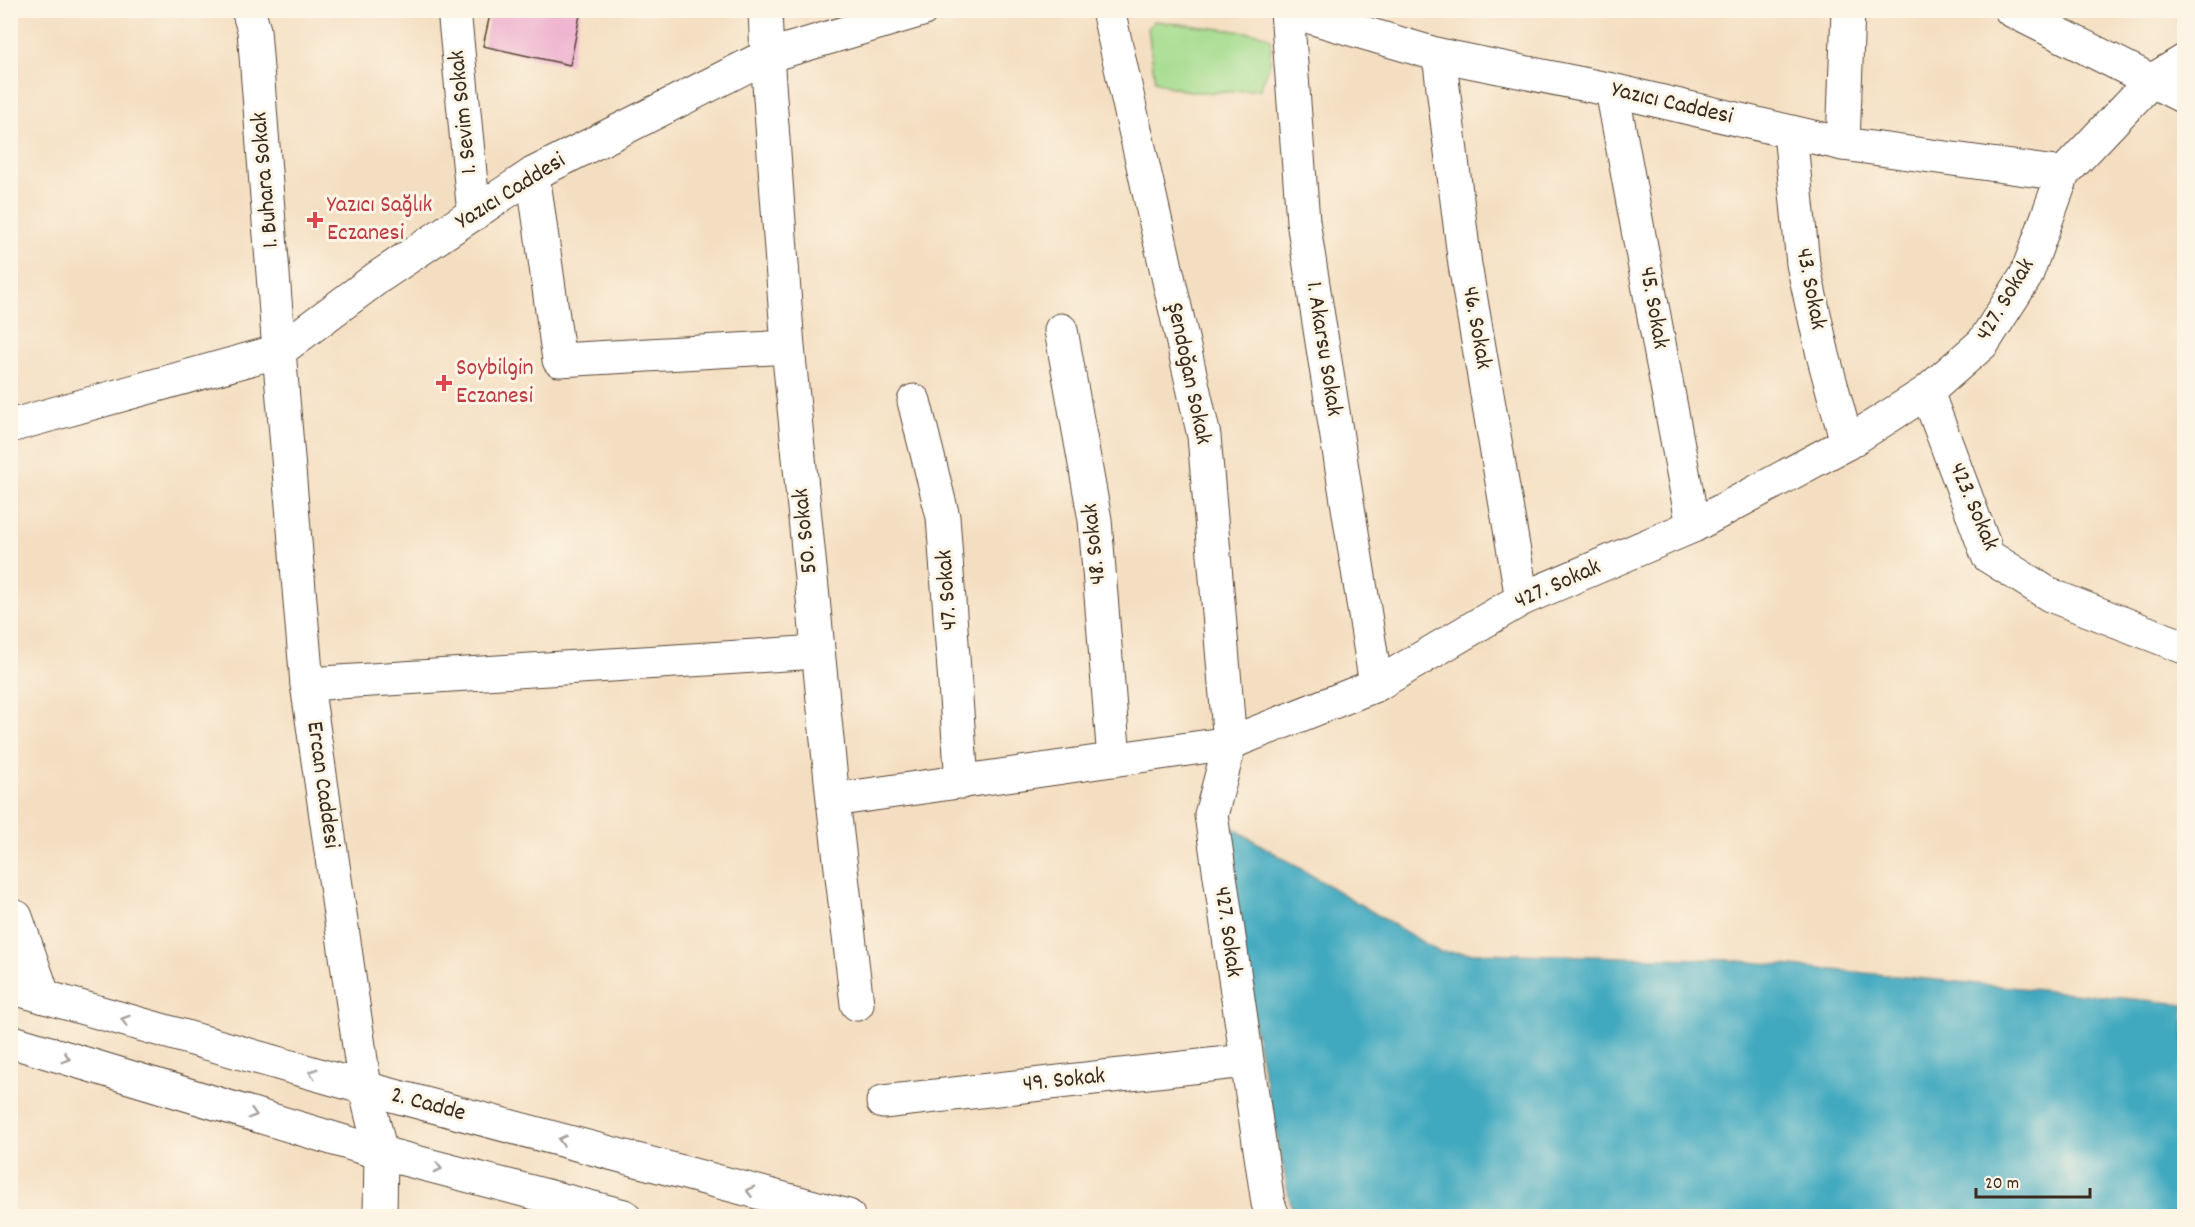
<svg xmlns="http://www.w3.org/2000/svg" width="2195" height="1227" font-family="Dekko,sans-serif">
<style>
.green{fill:#a4dc8e;stroke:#708356;stroke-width:1.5}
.water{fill:#3fa9bf;stroke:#3d6a6e;stroke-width:1.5}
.building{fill:#edaacd}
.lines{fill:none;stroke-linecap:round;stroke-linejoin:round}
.minor-casing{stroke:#574536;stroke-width:35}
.major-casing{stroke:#574536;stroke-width:35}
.minor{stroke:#fff;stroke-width:33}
.major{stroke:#fff;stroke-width:33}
.oneway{stroke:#a79f9a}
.health-dot{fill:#e0444e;stroke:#fcf5e5;stroke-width:2}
.labels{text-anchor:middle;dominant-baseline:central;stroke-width:6;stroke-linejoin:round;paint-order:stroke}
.street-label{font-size:24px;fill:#3b2a1e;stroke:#fcf5e5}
.health-label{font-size:24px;fill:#be3a42;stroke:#fcf5e5;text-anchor:start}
</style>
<rect width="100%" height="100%" fill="#fcf5e5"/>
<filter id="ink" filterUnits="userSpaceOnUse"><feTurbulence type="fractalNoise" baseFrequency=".0167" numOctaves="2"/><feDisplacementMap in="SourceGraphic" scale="12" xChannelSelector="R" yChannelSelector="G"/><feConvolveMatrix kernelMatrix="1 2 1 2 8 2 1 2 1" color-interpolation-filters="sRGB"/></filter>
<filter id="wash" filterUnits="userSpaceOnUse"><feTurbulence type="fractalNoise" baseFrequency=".008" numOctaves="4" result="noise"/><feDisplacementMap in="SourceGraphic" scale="24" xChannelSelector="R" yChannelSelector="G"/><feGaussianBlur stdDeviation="1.35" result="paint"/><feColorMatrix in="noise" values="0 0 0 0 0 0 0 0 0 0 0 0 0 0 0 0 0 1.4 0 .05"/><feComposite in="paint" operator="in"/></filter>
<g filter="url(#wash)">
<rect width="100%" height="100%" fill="#f4dec1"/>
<path class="green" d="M1154,21L1262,34L1271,39L1270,64L1260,89C1222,93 1190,97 1155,81L1148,28Z"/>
<path class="water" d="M1211,815L1439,952L1730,960L2184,1004V1216H1293Z"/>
<g id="blocks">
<path class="building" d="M491,10H581L570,65L483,46Z"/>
</g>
</g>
<g filter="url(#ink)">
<use href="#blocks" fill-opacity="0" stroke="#574536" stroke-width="1.5"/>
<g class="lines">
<g class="minor-casing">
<path id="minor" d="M248,10L254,30L279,351
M454,10L474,214
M2011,10L2184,97
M1287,11L1303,221L1376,685
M1439,55L1465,265L1522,599
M767,56L788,347L833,800L857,1004
M1612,90L1693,526
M1790,132L1803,264L1823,355L1847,443
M1843,144L1848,10
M533,174L559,360L788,347
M1061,330L1095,520L1114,760
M1927,392L1988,556L2050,595L2184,647
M914,401L943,517L962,782
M307,684L818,652
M833,800L1230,743L1204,436L1108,10
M10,915L16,917L44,997
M883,1102L1245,1061"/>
</g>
<g class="major-casing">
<path id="major" d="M765,10L767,56
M1286,10L1439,55L1612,90L1843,144L2063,174
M279,351L307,684L365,1088L381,1153L380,1216
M10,426L279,351L377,278L533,174L767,56L922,10
M10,987L365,1088L848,1216
M10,1041L381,1153L624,1216
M1273,1216L1268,1203L1211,815L1230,743L1376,685L1522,599L1693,526L1847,443L1927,392L1983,343L2026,276L2063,174L2151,81L2184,61"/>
</g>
<use href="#minor" class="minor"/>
<use href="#major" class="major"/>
</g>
<defs><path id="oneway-chevron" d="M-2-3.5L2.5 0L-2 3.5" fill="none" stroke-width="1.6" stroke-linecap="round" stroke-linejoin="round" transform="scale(1.5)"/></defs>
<g class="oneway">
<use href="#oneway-chevron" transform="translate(125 1020) rotate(-164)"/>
<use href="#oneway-chevron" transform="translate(66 1058) rotate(17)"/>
<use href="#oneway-chevron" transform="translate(313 1073) rotate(-164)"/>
<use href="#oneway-chevron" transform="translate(253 1114) rotate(17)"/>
<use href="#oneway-chevron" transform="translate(562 1140) rotate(-165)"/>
<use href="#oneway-chevron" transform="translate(438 1168) rotate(15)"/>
<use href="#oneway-chevron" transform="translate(750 1191) rotate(-165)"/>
</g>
</g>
<g class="health-dot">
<path d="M312 211h6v6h6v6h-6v6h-6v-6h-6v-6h6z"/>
<path d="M441 374h6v6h6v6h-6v6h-6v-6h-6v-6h6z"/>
</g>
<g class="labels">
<g class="street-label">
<text transform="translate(1672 104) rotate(13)">Yazıcı Caddesi</text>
<text transform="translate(464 112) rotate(-96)">1. Sevim Sokak</text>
<text transform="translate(266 180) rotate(-95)">1. Buhara Sokak</text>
<text transform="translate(511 192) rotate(-32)">Yazıcı Caddesi</text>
<text transform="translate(1810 289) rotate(79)">43. Sokak</text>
<text transform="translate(2006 300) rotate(-59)">427. Sokak</text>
<text transform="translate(1653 308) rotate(80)">45. Sokak</text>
<text transform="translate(1476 328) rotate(80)">46. Sokak</text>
<text transform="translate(1323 349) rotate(81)">1. Akarsu Sokak</text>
<text transform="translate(1188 374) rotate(78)">Şendoğan Sokak</text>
<text transform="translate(1973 507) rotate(67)">423. Sokak</text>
<text transform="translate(806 531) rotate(-96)">50. Sokak</text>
<text transform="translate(1095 544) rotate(-96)">48. Sokak</text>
<text transform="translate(1558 585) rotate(-24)">427. Sokak</text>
<text transform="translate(948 590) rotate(-94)">47. Sokak</text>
<text transform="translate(322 785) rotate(82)">Ercan Caddesi</text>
<text transform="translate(1227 932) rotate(82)">427. Sokak</text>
<text transform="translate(1064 1081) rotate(-6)">49. Sokak</text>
<text transform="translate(428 1105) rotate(15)">2. Cadde</text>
</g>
<g class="health-label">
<text x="327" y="206">Yazıcı Sağlık<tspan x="327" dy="28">Eczanesi</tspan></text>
<text x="456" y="369">Soybilgin<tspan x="456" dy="28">Eczanesi</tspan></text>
</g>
</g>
<rect width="2195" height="1227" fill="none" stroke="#fcf5e5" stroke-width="36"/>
<path d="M1976 1188v9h114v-9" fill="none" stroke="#3b2a1e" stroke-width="3"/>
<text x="1985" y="1188" font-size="18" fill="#3b2a1e" stroke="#fcf5e5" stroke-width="4.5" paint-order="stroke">20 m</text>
</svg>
